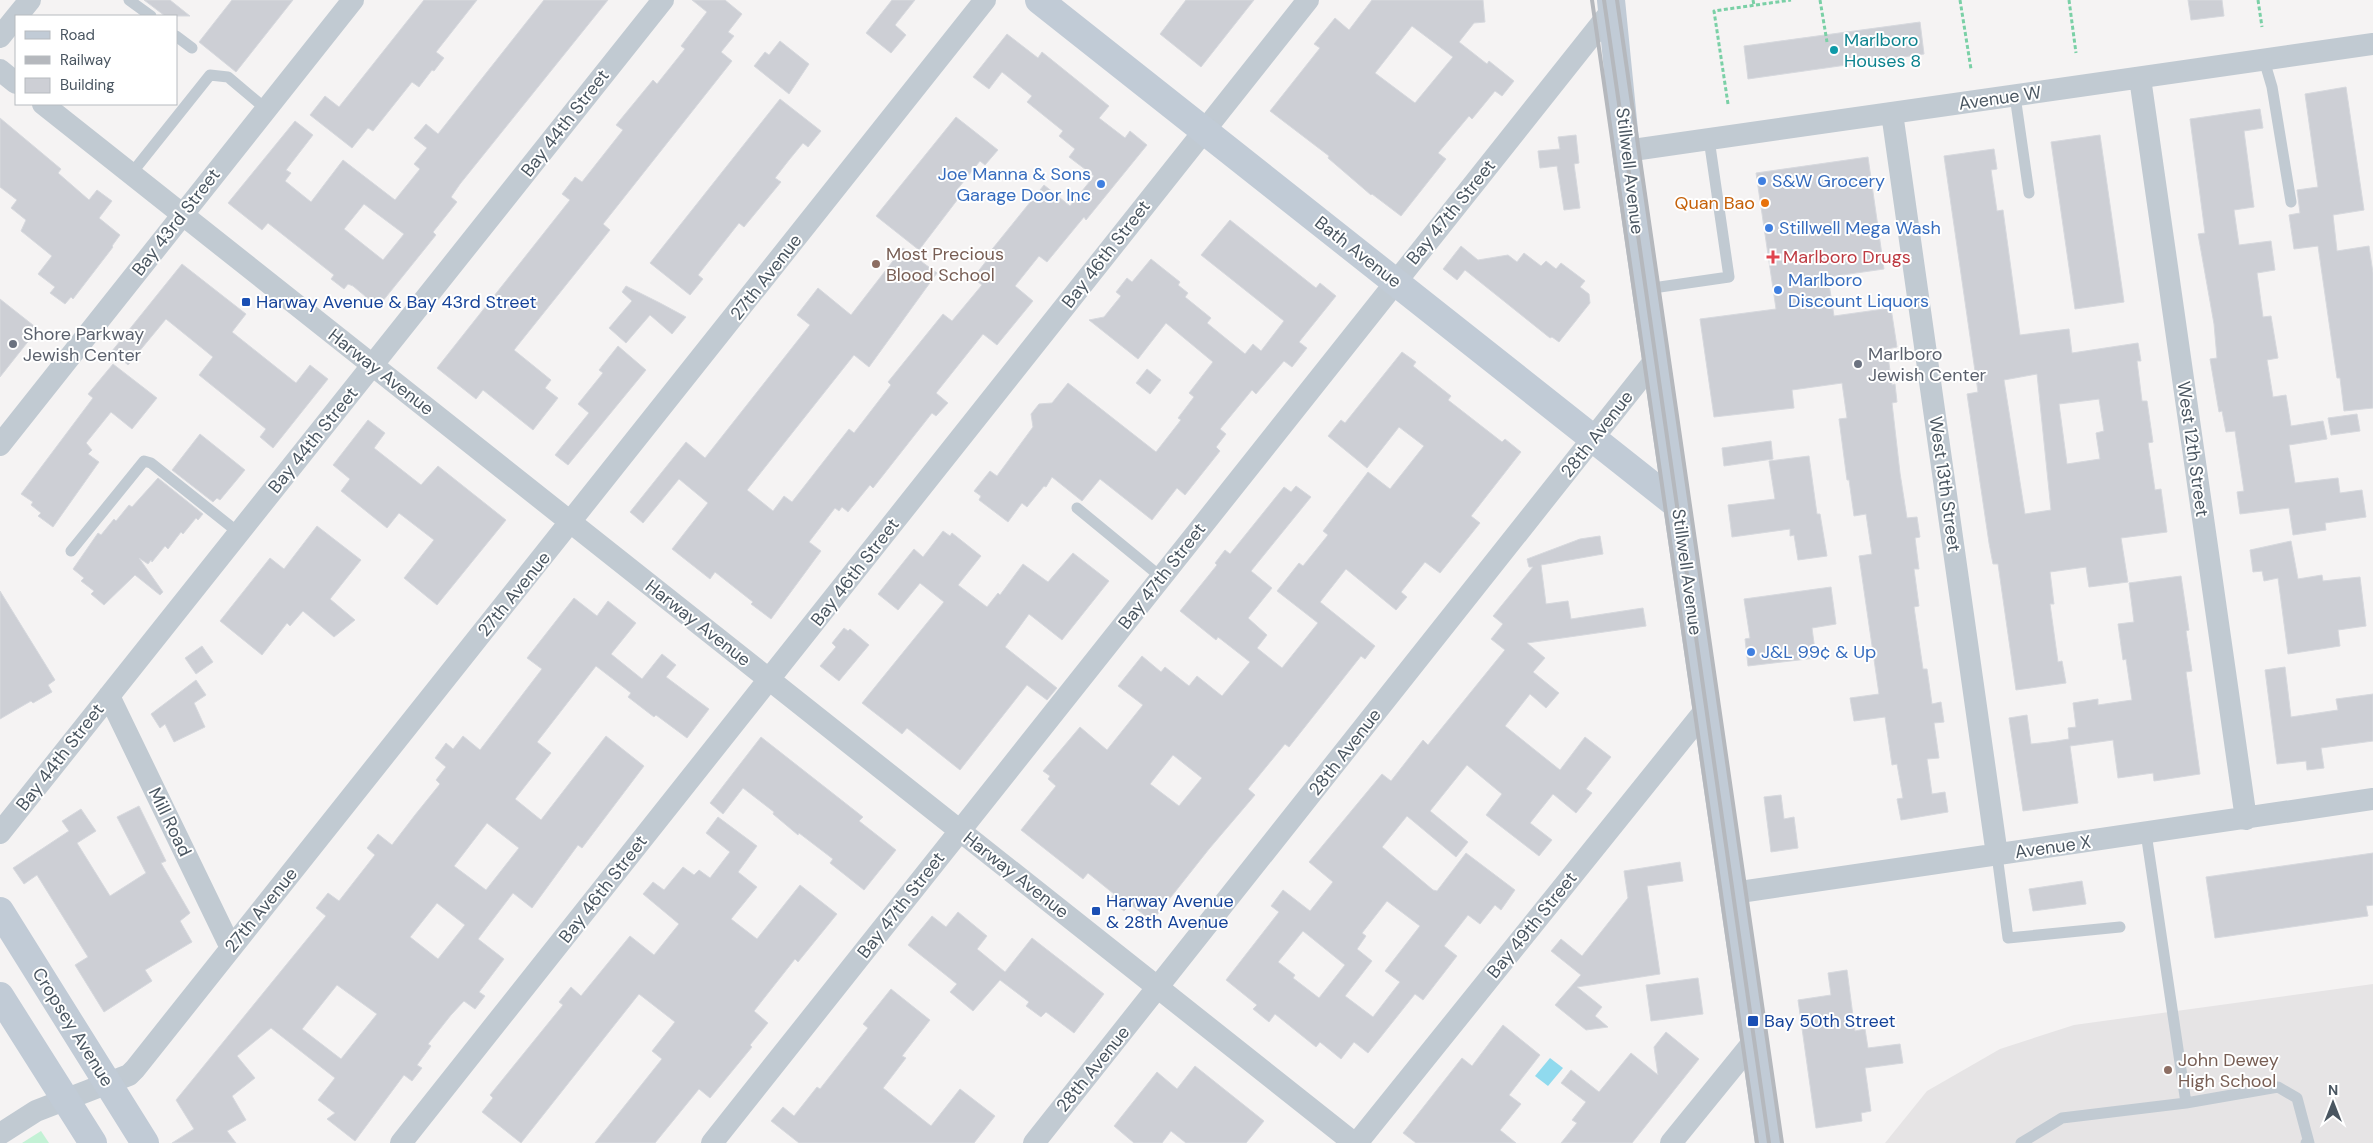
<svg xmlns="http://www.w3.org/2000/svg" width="2373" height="1143" font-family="'DM Sans',sans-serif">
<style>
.education{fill:#e6e4e5}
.green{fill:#c3f1d5}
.water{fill:#90daee}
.building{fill:#cdcfd5;stroke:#d7d9de;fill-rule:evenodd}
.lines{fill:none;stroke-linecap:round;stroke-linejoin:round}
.path{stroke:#7ad0a6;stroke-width:3;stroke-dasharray:4 2.5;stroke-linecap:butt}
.lane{stroke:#c1cad2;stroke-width:11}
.street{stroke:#c1cad2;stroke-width:22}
.secondary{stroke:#c1cbd6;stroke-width:28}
.rail{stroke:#b5b8bd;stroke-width:4}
.culture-dot{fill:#0f9aa8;stroke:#fff;stroke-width:2}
.shop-dot{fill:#3f7fe0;stroke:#fff;stroke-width:2}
.food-dot{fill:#e8710a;stroke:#fff;stroke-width:2}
.health-dot{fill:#e0444e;stroke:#fff;stroke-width:2}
.education-dot{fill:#8d6e63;stroke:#fff;stroke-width:2}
.transit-dot{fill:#1a4fb4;stroke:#fff;stroke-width:2}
.worship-dot{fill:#6b7280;stroke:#fff;stroke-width:2}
.labels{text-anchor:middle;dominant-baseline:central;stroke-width:4;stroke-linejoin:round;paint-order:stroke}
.culture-label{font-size:18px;fill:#0d838f;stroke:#fff;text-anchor:start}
.street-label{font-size:18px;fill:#4a5661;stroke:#fff}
.shop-label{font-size:18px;fill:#366cbe;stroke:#fff;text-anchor:start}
.food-label{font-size:18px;fill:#c56008;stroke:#fff;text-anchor:end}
.education-label{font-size:18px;fill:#785e54;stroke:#fff;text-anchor:start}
.health-label{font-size:18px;fill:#be3a42;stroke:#fff;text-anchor:start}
.transit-label{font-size:18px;fill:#164399;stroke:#fff;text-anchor:start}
.worship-label{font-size:18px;fill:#5b616d;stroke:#fff;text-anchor:start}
</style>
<rect width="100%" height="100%" fill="#f5f3f3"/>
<path class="education" d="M2373,984V1143H1885L1927,1091L2000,1049L2074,1025Z"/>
<path class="green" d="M41,1131L49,1143H22Z"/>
<path class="water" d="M1550,1058L1563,1068L1548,1086L1535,1076Z"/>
<path class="building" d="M144,0H170L190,16H165Z
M232,0H293L236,72L199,42Z
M424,0H477L436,52L444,58L434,71L432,70L419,87L412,82L373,131L368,128L352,148L310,115L325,96L339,107Z
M544,0H608L460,184L451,197L457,202L433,232L436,235L378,307L353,286L348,284L344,289L331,279L334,275L268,223L262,230L228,203L295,121L313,135L286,170L291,173L285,181L311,202L343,160L395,200L420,169L414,164L427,148L414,138L426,124L438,134ZM364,204L404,234L383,260L344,229Z
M692,0H725L742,14L728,32L734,36L721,52L732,61L603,224L610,230L514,350L551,380L545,388L558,398L533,430L483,390L476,399L437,368L570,200L562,194L575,177L582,182L623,130L616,125L653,80L657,84L685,49L681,46L707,12Z
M892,0H915L895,25L906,35L891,53L866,33Z
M1186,0H1254L1201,67L1160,34Z
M1372,0H1483L1485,22L1474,23L1459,42L1487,64L1489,61L1514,81L1502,96L1495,91L1472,119L1469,116L1438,153L1446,159L1401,216L1372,194L1371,195L1328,158L1329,156L1270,111L1320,48L1314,44L1335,18L1349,30ZM1412,26L1453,57L1415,103L1375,73Z
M2188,0H2222L2224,16L2191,20Z
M1920,22L1924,54L1748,79L1744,46Z
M1007,34L1038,58L1042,52L1109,106L1099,118L1125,138L1130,131L1147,145L1086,220L1084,217L1047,262L1039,256L1015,286L1033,301L997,345L983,334L936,393L948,403L936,416L932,413L873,488L870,485L848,512L842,507L839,511L835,508L809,542L821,551L771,619L751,604L753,602L715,572L710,579L672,549L708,503L679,479L643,523L630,512L686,442L705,458L810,325L797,315L818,288L851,315L903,248L937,273L869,367L854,355L747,490L773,511L784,496L792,502L849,429L854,433L891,385L888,382L943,314L952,321L982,285L973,278L987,260L985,258L1044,185L1070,206L1094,176L1069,157L1075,149L1059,136L1063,131L1027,102L1032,96L1002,72L989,89L973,77Z
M780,41L809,64L789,94L754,66L765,52L769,55Z
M2346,87L2364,210L2333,215L2337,251L2369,246L2373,273V408L2344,411L2340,378H2337L2318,246L2294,249L2289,215L2300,213L2297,190L2318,187L2305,94Z
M780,99L821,131L808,147L803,143L789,160L775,178L781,182L744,227L739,223L698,275L703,279L690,295L650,263Z
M2260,109L2263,128L2244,131L2254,207L2234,210L2239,245L2271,241L2275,270L2257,273L2263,317L2271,316L2278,358L2267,360L2273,397L2286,395L2291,426L2323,421L2327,439L2289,445L2295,483L2338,478L2340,493L2362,490L2366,517L2325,523L2326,530L2293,535L2289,508L2240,514L2237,492L2244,491L2235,431L2226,432L2222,411L2219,412L2210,359L2217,358L2214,324L2198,234L2205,233L2190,119Z
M956,117L998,150L985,165L980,161L956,191L961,195L919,250L876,216Z
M0,118L61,169L58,173L89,200L97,190L112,201L99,218L120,235L112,246L113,247L73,299L71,297L65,304L50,293L55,287L38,274L52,256L21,231L26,220L11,208L17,200L0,187Z
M1576,135L1579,163L1574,164L1580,208L1564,210L1557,166L1540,168L1538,151L1560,149L1558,137Z
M2100,135L2124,302L2075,309L2051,142Z
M1994,149L1997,169L1991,170L1997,211L2003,210L2020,335L2069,329L2072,353L2138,343L2141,361H2137L2142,401H2147L2153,442L2148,443L2155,490L2161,489L2167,532L2121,538L2128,582L2089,587L2086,567L2050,572L2054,604H2050L2058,662L2062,661L2066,683L2016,690L1998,564H1993L1989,543L1967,394L1978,392L1944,156ZM2037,374L2051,510L2025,514L2004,380ZM2099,399L2104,431L2096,433L2100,459L2067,464L2059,404Z
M1868,157L1884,269L1828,277L1834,316L1891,308L1897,347L1887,349L1892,385L1895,384L1897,402L1892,403L1900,473L1907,518L1917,517L1920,537L1915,538L1919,569H1914L1919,606L1914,607L1923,669H1927L1932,704L1941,702L1944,722L1934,723L1939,758L1927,759L1932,794L1945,792L1948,812L1901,820L1897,799L1903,798L1897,764L1892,765L1885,717L1854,721L1850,698L1879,694L1859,556L1872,554L1866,514L1854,516L1849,480H1847L1839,419L1847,418L1842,383L1792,390L1794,408L1714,417L1700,319L1776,309L1756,173Z
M1230,220L1316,288L1320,283L1336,296L1299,342L1307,348L1292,367L1284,361L1256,394L1252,390L1220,429L1226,434L1216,447L1220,451L1185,495L1177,488L1152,520L1100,479L1082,501L1052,477L1046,487L1044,486L1027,507L1022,503L1008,522L979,500L981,496L974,491L990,471L997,476L1033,427L1031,414L1039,404L1052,403L1068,383L1156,452L1181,420L1178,418L1194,397L1189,393L1213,362L1166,323L1138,359L1089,320L1104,317L1121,296L1116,292L1127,278L1132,282L1151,259L1180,282L1178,285L1188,293L1185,297L1211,318L1207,323L1245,354L1253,344L1261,351L1284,321L1201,255Z
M1461,246L1478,260L1508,255L1517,262L1524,253L1541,266L1546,261L1556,269L1561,263L1585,281L1580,287L1589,294L1590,303L1559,342L1552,337L1550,338L1465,270L1457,280L1443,269Z
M182,264L246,314L232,332L296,383L310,365L328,379L273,448L260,437L266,429L199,375L213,357L166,319L128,365L112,351Z
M626,286L660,303L686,317L672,334L650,315L626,343L609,328L632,301L622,292Z
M0,299L38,329L0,377Z
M618,346L646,370L568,465L555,455L589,413L578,404L603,373L599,370Z
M1402,352L1416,362L1413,366L1451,396L1448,400L1502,442L1505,439L1521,452L1471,516L1480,523L1440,573L1425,562L1401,592L1407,597L1396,610L1346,569L1320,602L1375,646L1365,659L1361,656L1289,747L1285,744L1248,789L1255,795L1209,849L1152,921L1130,904L1124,911L1110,900L1114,894L1088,873L1083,879L1021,830L1056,786L1048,779L1050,776L1043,771L1080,727L1107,750L1143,705L1118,686L1142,656L1161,672L1165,667L1189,686L1197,676L1222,696L1250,662L1218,637L1216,640L1180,611L1217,565L1215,563L1225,550L1230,554L1284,487L1291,492L1296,486L1311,497L1251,571L1272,588L1248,618L1267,635L1257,648L1282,668L1318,623L1277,591L1299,563L1303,566L1328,535L1323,531L1368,472L1390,489L1424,446L1399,427L1367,468L1328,436L1341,420L1345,423ZM1173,755L1202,778L1179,806L1150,784Z
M113,364L157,398L132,429L111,412L86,443L92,450L88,454L99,462L53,527L38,516L41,513L31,505L33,502L21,494L93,398L88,394Z
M1147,369L1161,380L1150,394L1136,383Z
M2357,414L2360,431L2331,435L2328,418Z
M368,420L385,433L374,448L421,485L438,466L506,520L437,605L404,578L434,540L399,513L387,528L341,491L350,479L333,465Z
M200,434L245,470L220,500L217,498L213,502L172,470Z
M1771,441L1773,459L1724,466L1722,448Z
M1809,456L1817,514H1820L1827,556L1798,560L1794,535L1790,536V529L1732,537L1728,505L1775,499L1769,461Z
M158,478L203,514L198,520L196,518L183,534L181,532L168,549L165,546L152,562L151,560L148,564L139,558L163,592L160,595L135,575L104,605L91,594L94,591L81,581L84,578L73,569L98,533L101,535L114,519L116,521L129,505L132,507Z
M317,526L361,560L330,599L355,620L334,637L303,611L290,626L287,623L262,655L220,621L270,558L284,569Z
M943,531L950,536L952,533L981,556L958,585L987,607L998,593L1000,595L1023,564L1048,582L1073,553L1109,581L1062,640L1029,614L1005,647L1057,688L1047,700L1027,685L960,770L907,728L902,734L862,703L944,602L920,583L898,610L878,594L914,549L923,557Z
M1600,536L1603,554L1541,565L1546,604L1568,601L1571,619L1643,608L1646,626L1527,643L1545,658L1533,672L1559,693L1546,708L1530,694L1505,726L1560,770L1585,737L1611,757L1586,789L1592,793L1576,813L1553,794L1530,823L1552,840L1539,856L1486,815L1502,794L1467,765L1430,811L1468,842L1456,857L1407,816L1382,847L1433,890L1437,891L1466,853L1515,890L1501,910L1495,905L1480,924L1468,915L1444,946L1457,956L1423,1000L1415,994L1368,1053L1354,1042L1341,1059L1320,1042L1316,1047L1275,1014L1269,1022L1253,1009L1257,1005L1226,980L1279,912L1271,906L1283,890L1310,911L1333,882L1309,862L1382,774L1391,781L1423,740L1428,745L1505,650L1491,639L1503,624L1493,616L1533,567H1529L1527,559L1580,539ZM1387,901L1420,926L1385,971L1400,982L1373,1017L1345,996L1372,961L1357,949L1366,936L1362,933ZM1303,931L1345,965L1319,998L1293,978L1295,975L1278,962Z
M2291,541L2298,579L2322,575L2323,581L2360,577L2366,626L2338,630L2340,646L2288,654L2278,578L2264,581L2262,571L2253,572L2250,550Z
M2181,576L2189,630L2186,631L2192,671L2186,672L2200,774L2154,781L2153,773L2118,778L2113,740L2070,746L2078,803L2023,811L2009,718L2027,715L2031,744L2050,742L2069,739L2068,728L2076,727L2073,703L2098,699V705L2132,700L2126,659L2123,660L2118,624L2134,622L2129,583Z
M1831,587L1836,624L1812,628L1816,658L1748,666L1745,639L1750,638L1744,599Z
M0,591L55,680L48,685L52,692L33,703L31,701L0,719Z
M574,598L597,616L608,601L636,623L611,654L642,679L662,654L676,665L666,677L709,709L687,738L656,715L654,717L628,697L631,693L596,666L537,742L551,753L515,799L541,820L606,736L644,766L582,848L578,845L532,908L513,893L478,939L504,959L479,992L485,996L475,1009L464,1001L451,1015L428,1044L431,1046L417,1065L422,1068L412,1081L404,1075L355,1141L327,1119L335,1113L318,1100L335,1078L271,1028L237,1056L255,1078L232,1096L246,1120L227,1131L236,1143H172L194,1129L176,1100L326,916L316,908L328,893L339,901L375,855L367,848L378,834L392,845L415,815L440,784L436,780L446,767L435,758L446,743L453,749L463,736L480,750L542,669L527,658ZM487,823L519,848L486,890L454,866ZM437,903L465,925L438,959L410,937ZM337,985L377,1014L341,1059L302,1029Z
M844,628L848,631L850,629L869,645L839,681L820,666L836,647L832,643Z
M202,646L213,662L196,674L185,658Z
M2285,667L2291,717L2338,710L2336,699L2373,694V741L2321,748L2324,768L2307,770L2306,761L2277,764L2265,670Z
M196,680L206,695L194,703L205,727L174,742L165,724L160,728L151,714Z
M761,737L863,817L859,821L896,850L864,890L830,863L833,859L799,833L798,835L773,814L774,812L743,788L723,814L710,803Z
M1781,795L1784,819L1794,817L1798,848L1771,852L1764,797Z
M139,806L166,861L161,863L190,913L180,921L192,942L145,970L152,981L104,1012L75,965L88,957L37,875L24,884L13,868L69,831L62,821L81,809L96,831L77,843L110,896L146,873L117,817Z
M718,817L757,846L738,872L757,887L731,919L757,939L800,885L837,914L798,962L795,959L754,1011L768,1023L750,1045L752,1047L710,1098L699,1089L655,1143H595L662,1059L652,1051L675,1022L639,994L521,1143L482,1112L493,1098L490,1095L563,1005L559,1002L571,987L581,996L630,936L654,955L679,924L643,894L653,882L664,890L683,867L694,875L699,870L710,878L730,852L706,833Z
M2373,853V905L2366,906L2368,916L2215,938L2206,877Z
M1680,862L1683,881L1647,886L1660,974L1577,987L1602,1007L1595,1016L1608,1027L1586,1030L1555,1005L1581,975L1551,951L1561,939L1582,956L1628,898L1624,871Z
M2082,881L2086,904L2033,911L2029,889Z
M958,912L987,936L977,949L1005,972L1032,938L1104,994L1074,1033L1046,1012L1041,1017L1026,1006L1029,1002L1000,980L973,1011L950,992L957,984L908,945L932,916L946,927Z
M1847,970L1855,1031L1865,1029L1868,1048L1900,1044L1903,1063L1865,1068L1871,1111L1861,1113L1862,1121L1816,1128L1798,1000L1831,995L1828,973Z
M1698,978L1703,1014L1651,1021L1646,985Z
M891,989L930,1020L902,1056L906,1058L883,1088L931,1126L960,1089L995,1116L974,1143H799L771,1121L783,1107L794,1116L817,1087L820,1089L868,1028L863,1024Z
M1503,1025L1540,1055L1509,1095L1521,1104L1500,1130L1516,1143H1416L1403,1133L1462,1058L1472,1066Z
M1666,1032L1699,1059L1632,1143H1561L1577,1123L1572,1120L1586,1102L1561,1083L1571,1070L1599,1092L1631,1053L1658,1075L1654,1047Z
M1195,1066L1264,1121L1246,1143H1186L1171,1131L1162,1143H1134L1114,1126L1157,1072L1177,1089Z"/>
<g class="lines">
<path class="path" d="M1753,0L1754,5
M1820,0L1827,42
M1960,0L1971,69
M2069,0L2076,53
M2258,0L2262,27
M1728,104L1714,11L1791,0"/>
<path class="lane" d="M129,0L151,16
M176,36L192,48
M2264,60L2272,87L2291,202
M2015,96L2029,193
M131,174L210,75L228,77L266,109
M1646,289L1729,277L1709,139
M1077,508L1161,577
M71,551L144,461L151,463L239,533
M2146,833L2186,1103
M1997,855L2008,938L2120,927
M2021,1143L2062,1118L2186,1103L2278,1087L2297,1098L2309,1143H2306"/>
<path class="street" d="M17,16L30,0
M0,37L16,17
M0,70L16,83
M2140,78L2246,819
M43,104L1354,1143
M1892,113L1997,855
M1626,151L2373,44
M0,445L353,0
M109,696L231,948
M0,833L663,0
M1733,893L2373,799
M0,1134L36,1111L129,1075L135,1069L985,0
M401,1143L1308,0
M712,1143L1612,10
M1034,1143L1655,360
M1357,1143L1707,708
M1671,1143L1754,1041"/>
<path class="secondary" d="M1039,0L1677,505
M1611,0L1626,151L1769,1143
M0,911L145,1143
M0,996L93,1143"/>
<path class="rail" d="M1592,0L1757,1143
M1604,0L1769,1143
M1617,0L1782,1143"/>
</g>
<circle class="culture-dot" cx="1834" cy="50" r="5"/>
<g class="shop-dot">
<circle cx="1762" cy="181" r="5"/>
<circle cx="1101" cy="184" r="5"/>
<circle cx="1769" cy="228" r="5"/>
<circle cx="1778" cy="290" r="5"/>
<circle cx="1751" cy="652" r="5"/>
</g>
<circle class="food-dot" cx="1765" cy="203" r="5"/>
<path class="health-dot" d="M1770.5 249.5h5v5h5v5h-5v5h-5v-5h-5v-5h5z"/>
<g class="education-dot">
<circle cx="876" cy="264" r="5"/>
<circle cx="2168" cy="1070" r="5"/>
</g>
<g class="transit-dot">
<rect x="241" y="297" width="10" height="10" rx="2.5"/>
<rect x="1091" y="906" width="10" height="10" rx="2.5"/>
<rect x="1747" y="1015" width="12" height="12" rx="2.5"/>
</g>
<g class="worship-dot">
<circle cx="13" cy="344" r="5"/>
<circle cx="1858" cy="364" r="5"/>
</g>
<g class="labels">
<g class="culture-label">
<text x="1844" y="40">Marlboro<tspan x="1844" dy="21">Houses 8</tspan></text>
</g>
<g class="street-label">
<text transform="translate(2000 98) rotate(-8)">Avenue W</text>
<text transform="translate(565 123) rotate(-52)">Bay 44th Street</text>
<text transform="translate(1630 171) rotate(83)">Stillwell Avenue</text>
<text transform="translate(1451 212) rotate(-51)">Bay 47th Street</text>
<text transform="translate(176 222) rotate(-52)">Bay 43rd Street</text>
<text transform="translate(1358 252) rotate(38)">Bath Avenue</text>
<text transform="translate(1106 254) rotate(-52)">Bay 46th Street</text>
<text transform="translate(766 277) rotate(-52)">27th Avenue</text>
<text transform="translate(381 372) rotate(38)">Harway Avenue</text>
<text transform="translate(1597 434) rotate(-52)">28th Avenue</text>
<text transform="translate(313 440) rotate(-51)">Bay 44th Street</text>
<text transform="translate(2193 449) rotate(82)">West 12th Street</text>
<text transform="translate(1945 484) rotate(82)">West 13th Street</text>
<text transform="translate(855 572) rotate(-52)">Bay 46th Street</text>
<text transform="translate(1687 572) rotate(82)">Stillwell Avenue</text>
<text transform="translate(1162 576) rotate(-52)">Bay 47th Street</text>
<text transform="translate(514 594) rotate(-51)">27th Avenue</text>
<text transform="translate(698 623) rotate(38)">Harway Avenue</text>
<text transform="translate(1345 752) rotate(-52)">28th Avenue</text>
<text transform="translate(60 757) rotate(-52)">Bay 44th Street</text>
<text transform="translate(170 822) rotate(64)">Mill Road</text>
<text transform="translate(2053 847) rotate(-8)">Avenue X</text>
<text transform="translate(1016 875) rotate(38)">Harway Avenue</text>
<text transform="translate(603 889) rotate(-52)">Bay 46th Street</text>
<text transform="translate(901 905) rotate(-52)">Bay 47th Street</text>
<text transform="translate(261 910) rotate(-51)">27th Avenue</text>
<text transform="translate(1532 925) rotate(-51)">Bay 49th Street</text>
<text transform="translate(73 1027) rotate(58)">Cropsey Avenue</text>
<text transform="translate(1093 1069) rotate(-51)">28th Avenue</text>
</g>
<g class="shop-label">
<text x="1091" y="174" text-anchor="end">Joe Manna &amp; Sons<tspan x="1091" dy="21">Garage Door Inc</tspan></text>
<text x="1772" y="181">S&amp;W Grocery</text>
<text x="1779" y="228">Stillwell Mega Wash</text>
<text x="1788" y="280">Marlboro<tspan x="1788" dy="21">Discount Liquors</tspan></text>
<text x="1761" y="652">J&amp;L 99¢ &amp; Up</text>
</g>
<g class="food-label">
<text x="1755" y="203">Quan Bao</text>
</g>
<g class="education-label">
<text x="886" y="254">Most Precious<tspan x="886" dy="21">Blood School</tspan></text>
<text x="2178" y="1060">John Dewey<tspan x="2178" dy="21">High School</tspan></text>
</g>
<g class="health-label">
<text x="1783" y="257">Marlboro Drugs</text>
</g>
<g class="transit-label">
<text x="256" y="302">Harway Avenue &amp; Bay 43rd Street</text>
<text x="1106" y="901">Harway Avenue<tspan x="1106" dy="21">&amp; 28th Avenue</tspan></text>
<text x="1764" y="1021">Bay 50th Street</text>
</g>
<g class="worship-label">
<text x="23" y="334">Shore Parkway<tspan x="23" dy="21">Jewish Center</tspan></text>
<text x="1868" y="354">Marlboro<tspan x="1868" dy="21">Jewish Center</tspan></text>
</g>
</g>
<rect x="15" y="15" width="162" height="90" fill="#ffffff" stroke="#b7bbc0"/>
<rect x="25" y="31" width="25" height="8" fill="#c1cbd6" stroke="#b7bbc0"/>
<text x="60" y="40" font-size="15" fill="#4a5661">Road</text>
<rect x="25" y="56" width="25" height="8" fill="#b5b8bd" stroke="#b7bbc0"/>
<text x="60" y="65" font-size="15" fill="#4a5661">Railway</text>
<rect x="25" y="78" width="25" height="15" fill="#cdcfd5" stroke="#b7bbc0"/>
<text x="60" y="90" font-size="15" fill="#4a5661">Building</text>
<g transform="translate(2333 1103)" stroke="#ffffff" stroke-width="4" paint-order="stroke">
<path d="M0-4L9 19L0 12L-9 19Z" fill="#4a5661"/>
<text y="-8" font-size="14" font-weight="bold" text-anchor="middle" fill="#4a5661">N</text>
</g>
</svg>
